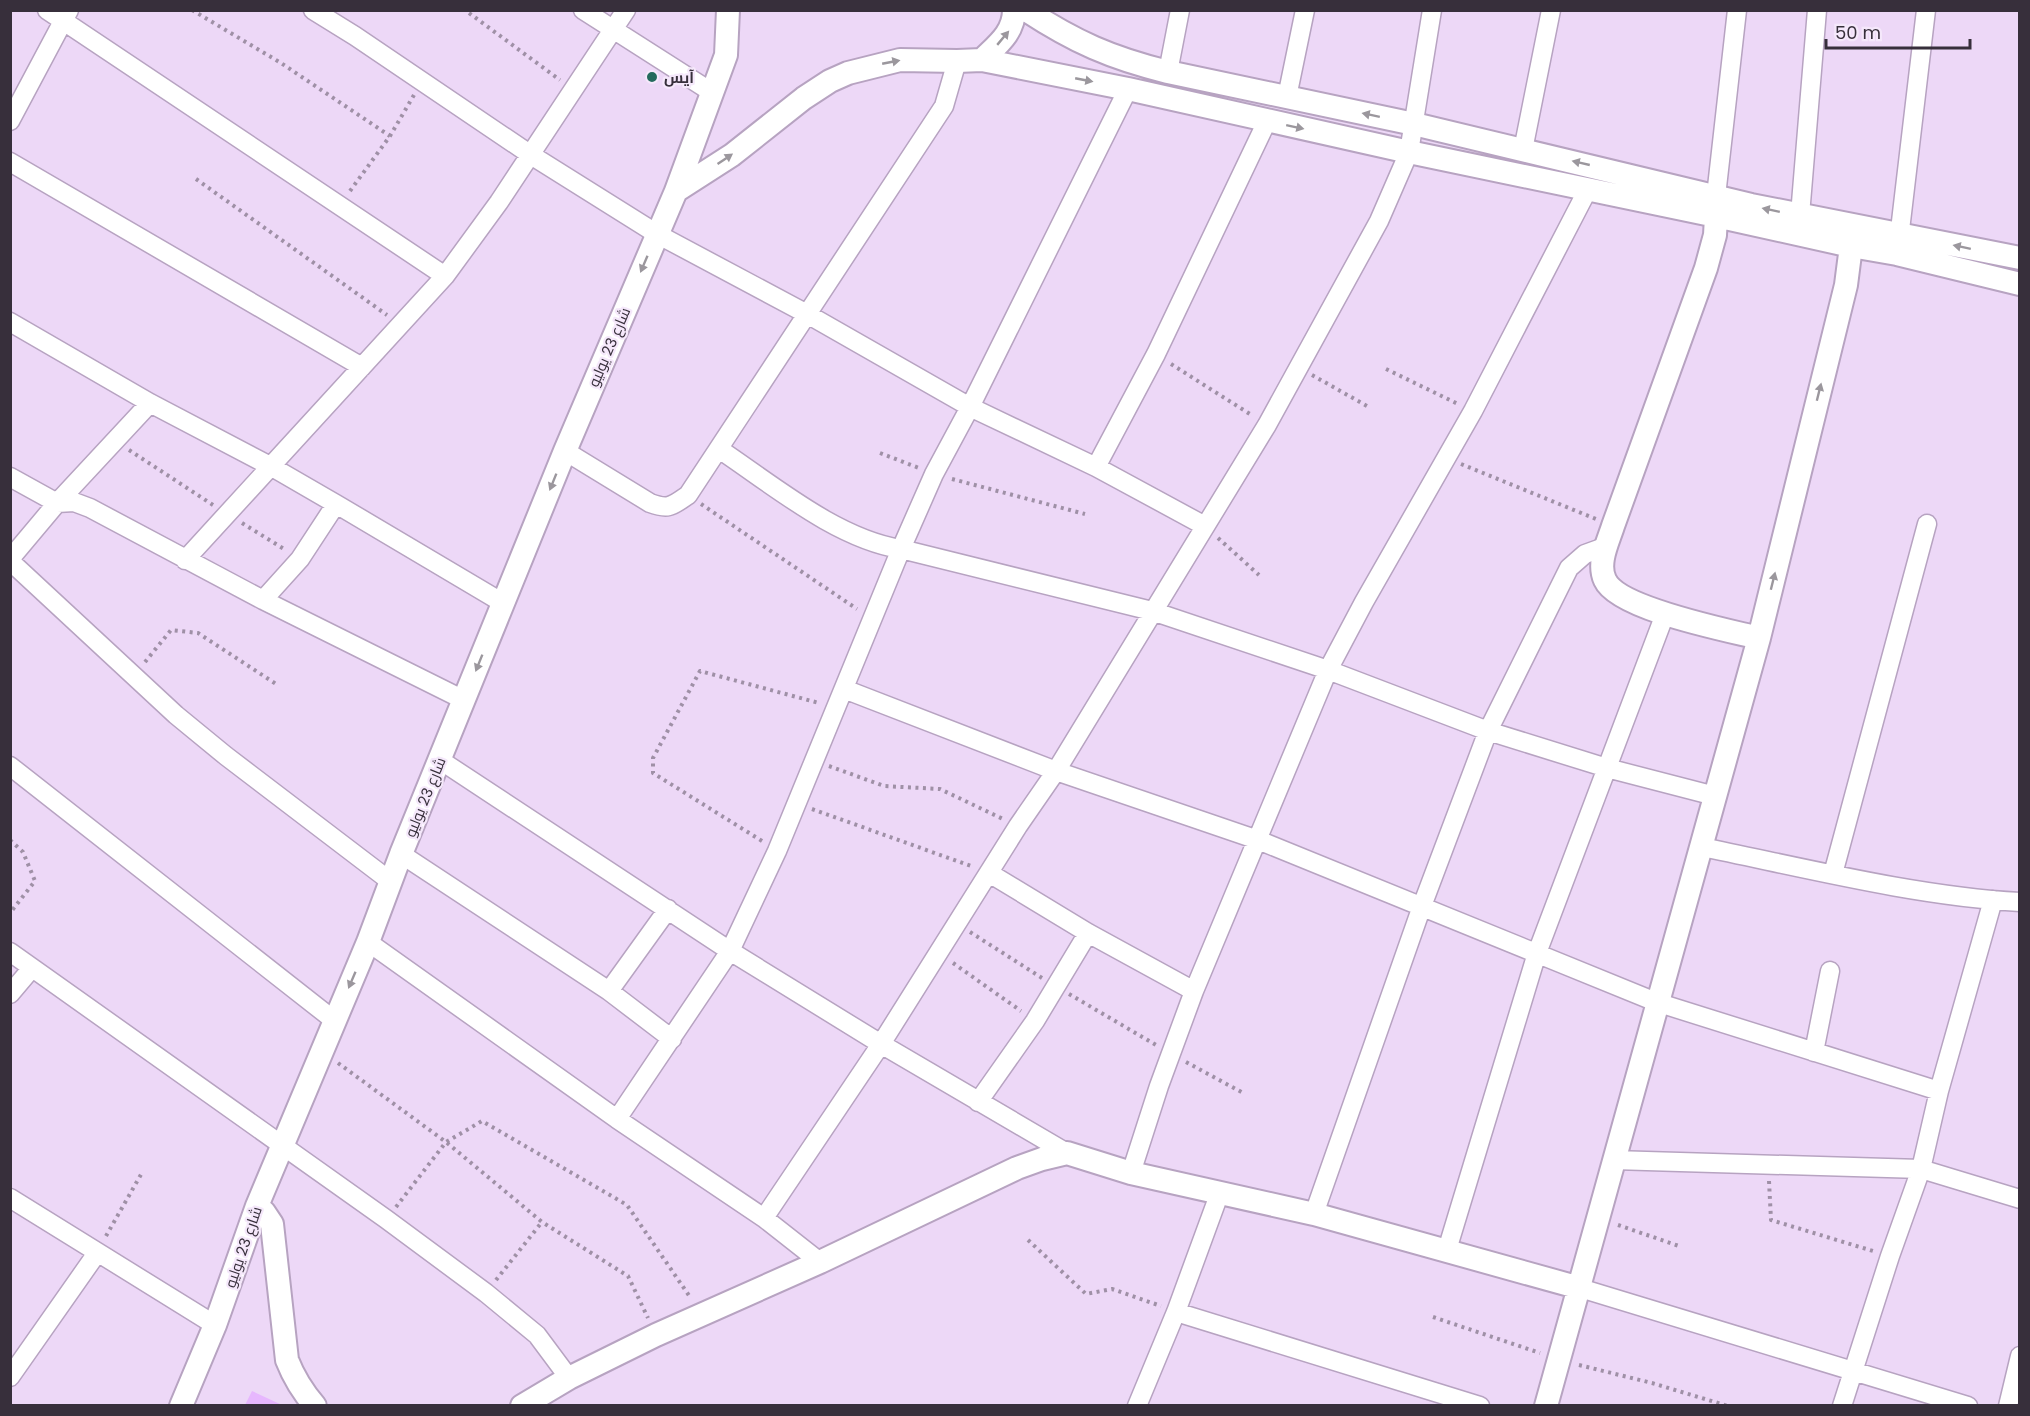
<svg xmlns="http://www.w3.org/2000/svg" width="2030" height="1416" font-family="Poppins,Cairo,sans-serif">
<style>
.green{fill:#e7b7fe}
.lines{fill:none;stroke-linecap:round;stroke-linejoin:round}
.minor-casing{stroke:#b7a3c1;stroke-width:21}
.tertiary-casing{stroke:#b7a3c1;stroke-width:26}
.path{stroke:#9f90a6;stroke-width:4;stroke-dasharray:3 4.5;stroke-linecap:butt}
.minor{stroke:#fff;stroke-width:18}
.tertiary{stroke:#fff;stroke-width:22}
.oneway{fill:#9b979d}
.poi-dot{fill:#246a5d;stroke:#f5e8fb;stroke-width:2}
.labels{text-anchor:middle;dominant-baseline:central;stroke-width:4.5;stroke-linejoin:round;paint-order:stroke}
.poi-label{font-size:15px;font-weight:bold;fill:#372f3b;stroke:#f5e8fb;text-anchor:start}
.street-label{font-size:15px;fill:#372f3b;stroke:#f5e8fb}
</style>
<rect width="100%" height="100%" fill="#edd8f7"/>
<path class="green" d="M252,1391L282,1405H245Z"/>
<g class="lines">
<g class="minor-casing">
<path id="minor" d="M47,10L445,276
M313,10L355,36L531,155L657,234L807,314L970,407L1096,467L1205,526
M583,10L713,93
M1168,72L1180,10
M1287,97L1305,10
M10,121L69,10
M1523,150L1551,10
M10,162L362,367
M1716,196L1737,10
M1800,215L1817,10
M1898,247L1926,10
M10,322L150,403L272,467L336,504L503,603
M719,449C773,485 837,539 901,549L1152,611L1328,670L1488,731L1607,768L1715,796
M565,451L650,503C669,510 672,506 688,495L944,106L957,61
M1096,467L1156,354L1267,121
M10,477L57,503L74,502L90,508L263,600L464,700
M10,559L57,503L150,403
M185,560L445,276L499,202L626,10
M10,561L176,715L226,756L390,881
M263,600L300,559L336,504
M844,689L1056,771L1258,840L1656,1002L1939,1091
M440,760L730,951L881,1044L1067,1153
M10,766L335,1021
M1702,847C1805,868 1915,896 2020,902
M401,854L609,991L672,1039
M989,873L1088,933L1194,991
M1833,874L1927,524
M368,942L617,1119L764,1218L820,1262
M10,952L386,1219L486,1293L537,1335L569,1378
M609,991L668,909
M10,994L32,968
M1814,1052L1830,971
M978,1102L1035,1021L1088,933
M617,1119L730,951L777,851L901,549L934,474L970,407L1128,89
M1613,1160L1921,1169L2020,1199
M1131,1173L1159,1086L1194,991L1328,670L1364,602L1473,411L1588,189
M10,1198L215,1325
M1314,1214L1422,906L1488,731L1569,568L1585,554L1607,546
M764,1218L881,1044L1018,826L1056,771L1267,425L1379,221L1409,152L1432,10
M1447,1250L1537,953L1665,614
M1580,1288L1968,1406
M1176,1312L1480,1406
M10,1377L97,1253
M1137,1406L1176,1312L1220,1192
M1842,1406L1890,1256L1921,1169L1939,1091L1993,900
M2008,1406L2020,1356"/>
</g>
<g class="tertiary-casing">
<path id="tertiary" d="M1026,10C1075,42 1111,58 1168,72L1414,124L1751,205L2020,258
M982,60C997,45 1014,33 1014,10
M676,191L732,155L804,98L830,81L848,73L900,60L957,61L982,60L1128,89L1409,152L1716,216L1715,235L1706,268L1613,526C1608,542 1597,563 1605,580C1618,609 1727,630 1759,638
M1716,216L1851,246
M257,1206L264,1212L272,1224L287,1360C294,1378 302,1391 315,1406
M181,1406L215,1325L257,1206L368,942L401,854L565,451L676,191L726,55L728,10
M522,1406L569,1378L656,1335L820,1262L1017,1168L1042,1159L1067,1153L1131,1173L1314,1214L1580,1288
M1546,1406L1759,638L1846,285L1851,246L1897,254L2020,284"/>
</g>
<path class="path" d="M192,10L281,63L390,136
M469,13L560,80
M196,179L387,315
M350,191L390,136L414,95
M1171,364L1253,416
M1386,369L1458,404
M1312,375L1367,406
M129,450L213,505
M880,453L919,468
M1461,464L1596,519
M952,479L1085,514
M701,504L857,609
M242,523L284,549
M1218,538L1259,575
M145,662L171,630L198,633L276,684
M829,766L884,786L940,789L1003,819
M812,809L971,866
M10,840L23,852L35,881L10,913
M762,841L653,773V758L700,671L819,703
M970,932L1042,978
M953,963L1021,1011
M1069,994L1156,1045
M1186,1062L1245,1094
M338,1063L446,1142L542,1222L628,1276L648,1318
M1769,1181L1771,1220L1873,1251
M396,1207L446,1142L482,1121L627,1205L690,1297
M1618,1225L1679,1246
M106,1236L143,1171
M1028,1240L1086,1294L1112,1289L1161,1306
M496,1280L542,1222
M1433,1317L1540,1353
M1579,1365L1652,1383L1728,1406"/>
<use href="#minor" class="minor"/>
<use href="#tertiary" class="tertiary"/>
</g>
<defs><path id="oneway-solid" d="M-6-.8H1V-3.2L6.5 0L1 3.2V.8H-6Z" transform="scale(1.5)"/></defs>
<g class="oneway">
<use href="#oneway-solid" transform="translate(1003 38) rotate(-50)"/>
<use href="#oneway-solid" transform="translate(891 62) rotate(-11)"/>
<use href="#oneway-solid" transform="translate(1084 80) rotate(11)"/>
<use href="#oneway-solid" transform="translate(1371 115) rotate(-168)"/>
<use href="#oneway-solid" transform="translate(1295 127) rotate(12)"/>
<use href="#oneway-solid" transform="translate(725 159) rotate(-34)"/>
<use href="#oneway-solid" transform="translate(1581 163) rotate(-167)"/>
<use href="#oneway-solid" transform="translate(1771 210) rotate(-168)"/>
<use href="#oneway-solid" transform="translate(1962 247) rotate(-168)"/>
<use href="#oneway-solid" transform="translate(644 264) rotate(113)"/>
<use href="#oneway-solid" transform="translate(1819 392) rotate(-76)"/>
<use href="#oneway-solid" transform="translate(553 482) rotate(112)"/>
<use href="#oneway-solid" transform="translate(1773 581) rotate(-76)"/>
<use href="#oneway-solid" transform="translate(479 663) rotate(112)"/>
<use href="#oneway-solid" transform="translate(352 980) rotate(113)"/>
</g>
<circle class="poi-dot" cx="652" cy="77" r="6"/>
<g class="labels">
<g class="poi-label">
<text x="664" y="77">آيس</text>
</g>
<g class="street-label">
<text transform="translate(609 347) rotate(-67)">شارع 23 يوليو</text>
<text transform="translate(425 797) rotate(-68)">شارع 23 يوليو</text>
<text transform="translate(243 1247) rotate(-71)">شارع 23 يوليو</text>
</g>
</g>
<rect width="2030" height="1416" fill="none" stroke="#372f3b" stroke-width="24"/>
<path d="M1826 39v9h144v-9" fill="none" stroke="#372f3b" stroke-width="3"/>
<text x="1835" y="39" font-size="18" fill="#372f3b" stroke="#f5e8fb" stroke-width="4.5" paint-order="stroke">50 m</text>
</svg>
